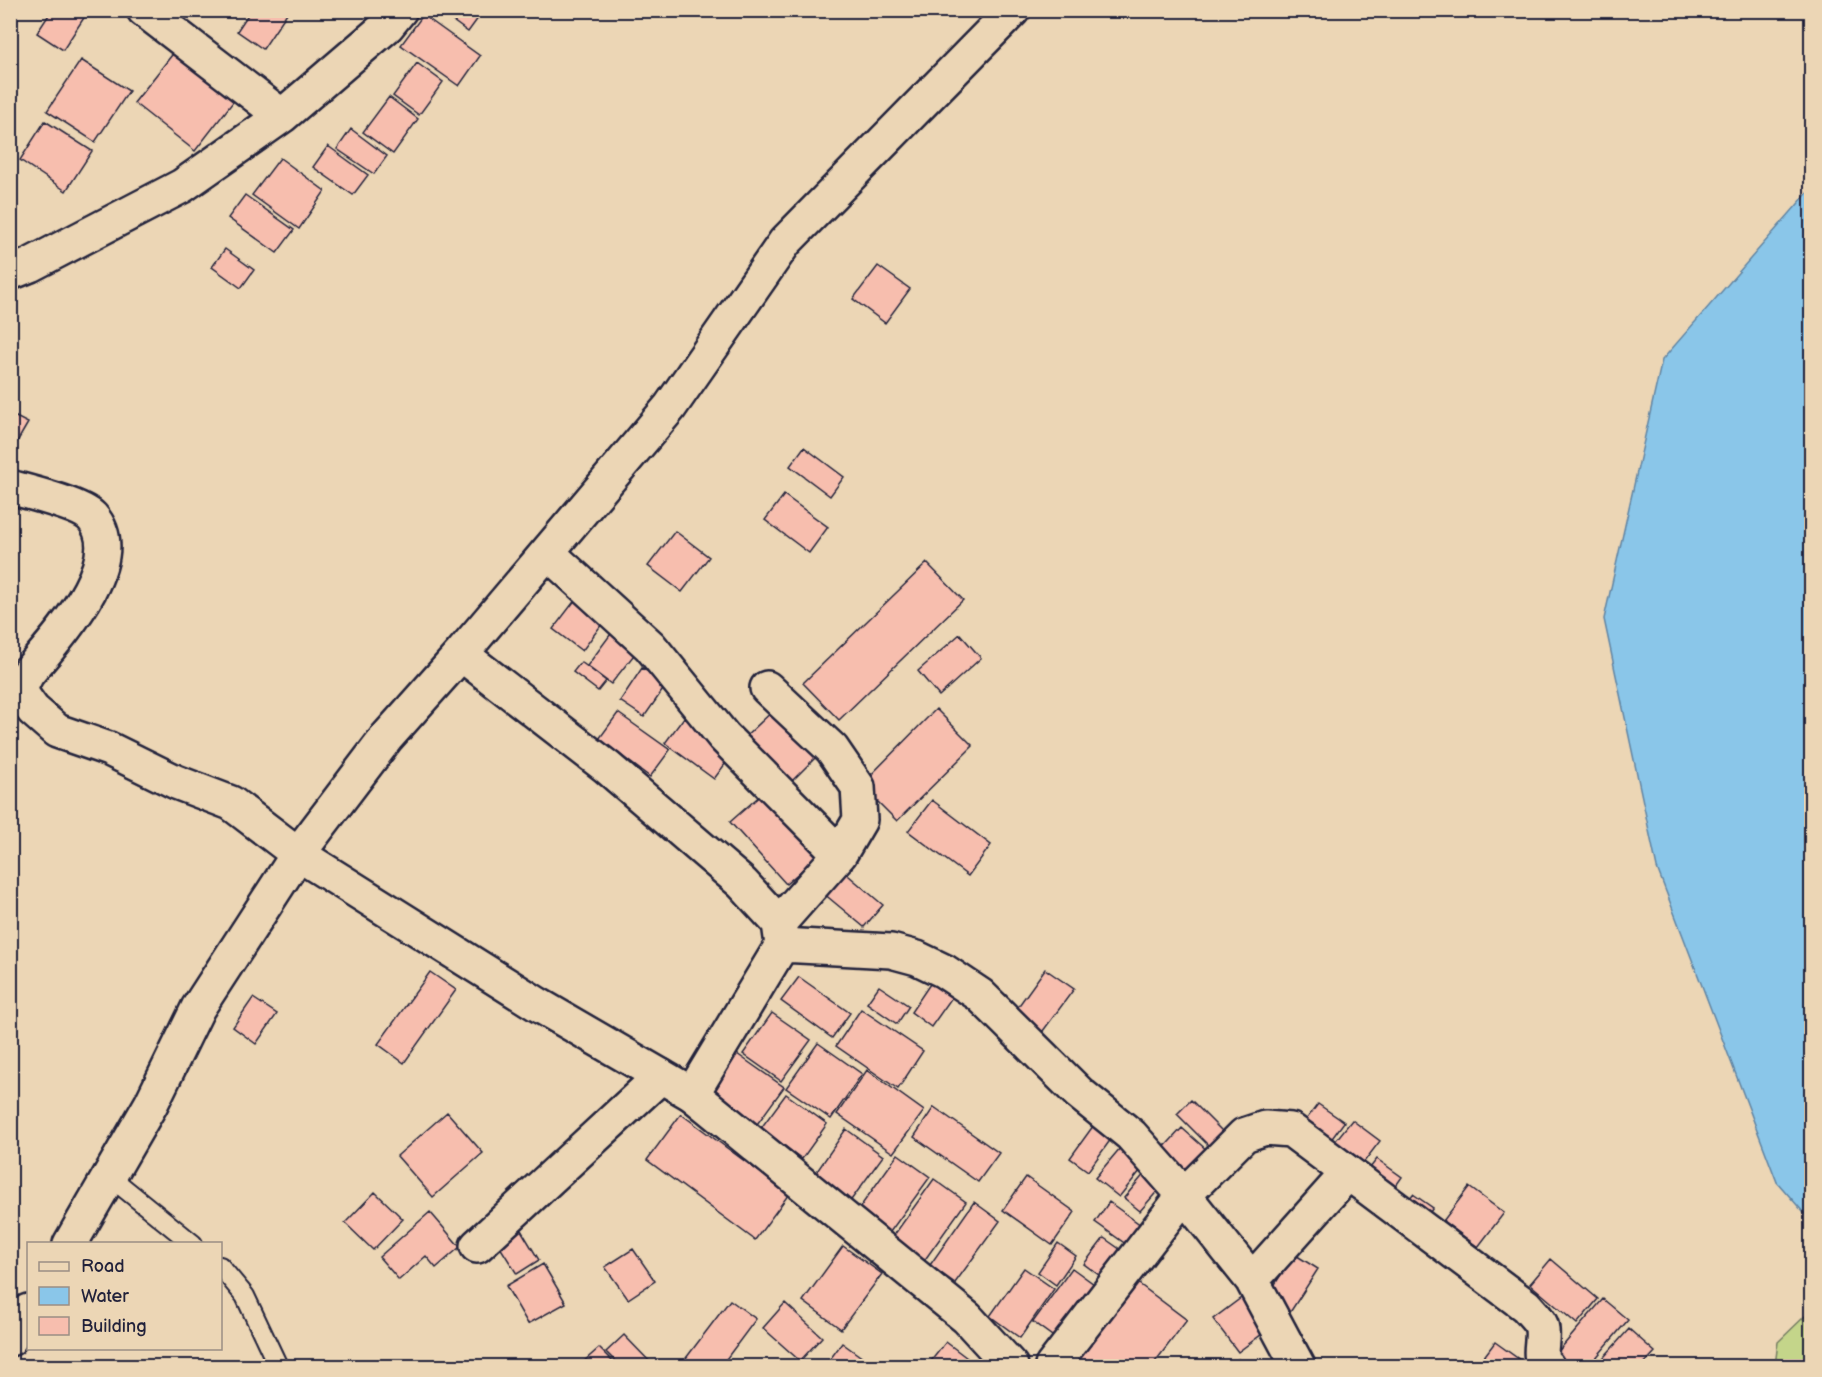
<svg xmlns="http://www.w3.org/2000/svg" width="1822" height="1377" font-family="'Balsamiq Sans',sans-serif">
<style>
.green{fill:#c4d58a;stroke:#737c62;stroke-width:1.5}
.water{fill:#8ac6e9;stroke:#6084a3;stroke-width:1.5}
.building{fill:#f7beae;stroke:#22223b;stroke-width:1.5}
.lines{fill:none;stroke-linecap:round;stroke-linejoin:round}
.lane-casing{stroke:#22223b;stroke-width:22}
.street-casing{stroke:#22223b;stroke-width:38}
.secondary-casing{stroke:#22223b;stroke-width:38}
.lane{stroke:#ecd6b5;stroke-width:18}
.street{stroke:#ecd6b5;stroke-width:33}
.secondary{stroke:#ecd6b5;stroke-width:33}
</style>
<rect width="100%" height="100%" fill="#ecd6b5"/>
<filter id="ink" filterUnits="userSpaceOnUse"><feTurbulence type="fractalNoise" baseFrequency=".0167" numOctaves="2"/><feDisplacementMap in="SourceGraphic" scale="12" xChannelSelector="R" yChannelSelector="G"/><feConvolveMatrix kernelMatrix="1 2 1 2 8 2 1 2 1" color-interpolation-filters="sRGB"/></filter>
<g filter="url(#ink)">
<path class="green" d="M1805,1316L1811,1322V1366H1775L1778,1342Z"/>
<path class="water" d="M1811,189V1221L1777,1182L1657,868L1604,619L1662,360Z"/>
<path class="building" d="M52,10H89L63,50L37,33Z
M251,10H289L263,49L237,31Z
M443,10H484L468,32L442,13Z
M423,15L480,56L459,86L401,45Z
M179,46L240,93L195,151L134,103Z
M81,60L129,91L95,142L47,111Z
M417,63L443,82L419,115L393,96Z
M389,97L418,119L393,154L363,132Z
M45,121L92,151L66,191L20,160Z
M351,129L387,156L374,174L337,149Z
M328,146L368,175L353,195L313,167Z
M280,158L325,191L299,229L252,195Z
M245,195L294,230L277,253L228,218Z
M225,249L254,270L241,288L212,267Z
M878,266L910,289L885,323L853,299Z
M10,414L28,423L10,454Z
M804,447L844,477L830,496L790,466Z
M784,495L828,527L809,553L765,520Z
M675,531L709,557L682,592L648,566Z
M927,563L963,600L839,720L803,683Z
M576,599L605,620L582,651L553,629Z
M616,627L641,646L611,684L587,666Z
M960,634L981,658L939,696L918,671Z
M581,662L606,681L598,691L573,672Z
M642,668L667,684L644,717L620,701Z
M778,706L822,751L787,786L742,740Z
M936,709L973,746L897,821L861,785Z
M618,713L670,750L650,777L599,739Z
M685,716L734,752L714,779L665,743Z
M771,786L827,848L786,884L730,822Z
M932,800L991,845L968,876L908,831Z
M842,870L883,905L864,927L823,893Z
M1045,969L1074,989L1040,1035L1012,1015Z
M430,972L456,990L404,1063L378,1044Z
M799,977L850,1013L832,1038L781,1001Z
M934,978L955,993L931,1027L911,1012Z
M879,986L909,1006L897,1024L867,1003Z
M253,998L277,1014L256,1044L233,1027Z
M861,1009L923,1051L898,1089L836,1046Z
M772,1013L811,1040L781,1081L743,1054Z
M818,1043L862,1074L831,1119L786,1088Z
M737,1054L784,1087L755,1127L709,1094Z
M867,1070L924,1111L893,1153L837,1114Z
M786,1094L827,1124L802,1159L761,1128Z
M1191,1100L1230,1139L1216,1153L1177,1114Z
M1318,1104L1344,1122L1325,1148L1299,1129Z
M934,1107L999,1153L978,1182L914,1137Z
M447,1112L483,1153L433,1197L397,1156Z
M681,1114L789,1194L755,1240L647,1160Z
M1352,1120L1380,1141L1357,1171L1328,1150Z
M1096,1122L1114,1135L1088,1171L1070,1158Z
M1182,1128L1209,1152L1185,1178L1158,1154Z
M846,1129L883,1156L849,1203L813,1177Z
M1126,1141L1149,1160L1119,1197L1095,1178Z
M898,1154L930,1177L890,1232L858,1210Z
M1377,1159L1402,1177L1388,1197L1362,1178Z
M1151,1166L1167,1180L1140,1211L1124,1198Z
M1026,1177L1075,1212L1052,1245L1003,1210Z
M934,1179L966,1202L924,1261L892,1238Z
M1469,1187L1504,1213L1478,1247L1443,1221Z
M375,1192L403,1219L373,1250L345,1223Z
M1413,1194L1433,1208L1421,1224L1401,1209Z
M974,1202L1000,1221L955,1283L930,1265Z
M1109,1202L1145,1228L1130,1247L1095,1222Z
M430,1212L460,1247L436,1268L426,1256L399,1280L379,1257Z
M518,1225L539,1260L517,1274L495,1239Z
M1104,1238L1131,1257L1111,1284L1084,1264Z
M1058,1243L1076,1256L1056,1285L1038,1272Z
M843,1246L882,1274L841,1329L803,1301Z
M633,1249L655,1281L628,1299L605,1267Z
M1294,1254L1318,1269L1289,1314L1265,1300Z
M1551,1259L1598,1299L1577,1324L1530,1284Z
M543,1264L566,1303L528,1324L506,1286Z
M1024,1268L1054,1289L1020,1338L990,1316Z
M1072,1268L1105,1292L1066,1346L1033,1322Z
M1131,1278L1187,1320L1152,1366H1063Z
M1241,1298L1266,1331L1238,1352L1213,1319Z
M1603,1299L1628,1320L1589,1366H1571L1556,1354Z
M730,1300L756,1319L721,1366H680Z
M785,1303L822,1337L800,1361L763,1328Z
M1629,1329L1655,1352L1642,1366H1596Z
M624,1335L654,1366H620L606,1352Z
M946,1342L975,1364L973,1366H927Z
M1495,1342L1520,1360L1516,1366H1477Z
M842,1343L874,1366H825Z
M599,1348L615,1364L612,1366H585L582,1363Z
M1238,1359L1248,1366H1232Z"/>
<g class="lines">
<g class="lane-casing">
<path id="lane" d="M109,1176L193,1244
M220,1266L245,1296L278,1366"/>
</g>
<g class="street-casing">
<path id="street" d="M144,10L282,116
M10,273L30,265L182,186L282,116L387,26L400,10
M548,553L650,646L724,737L840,854
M461,654L607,767L742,883L779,923L782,945L692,1094
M767,688L832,749L858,787L860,820L840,854L779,923
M782,945L891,951L917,958L944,971L980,995L1079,1093L1131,1135L1184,1195L1252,1280L1298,1366
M70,1244L151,1104L198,1008L298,854L387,737L461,654L670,407L785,242L1013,10
M477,1246L661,1076
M1252,1280L1347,1174
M10,1339L28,1311
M1052,1366L1184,1195L1244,1135L1265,1128L1291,1130L1526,1306C1531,1312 1538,1318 1541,1325C1546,1339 1535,1356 1547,1366"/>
</g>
<g class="secondary-casing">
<path id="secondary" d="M10,487C28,492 81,505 92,517C131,561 54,641 27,674L21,686L23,696L33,710L57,731L109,749L176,782L231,803L298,854L537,1004L692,1094L967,1318L1011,1366"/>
</g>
<use href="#lane" class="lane"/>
<use href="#street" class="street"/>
<use href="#secondary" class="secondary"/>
</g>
</g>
<rect width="1822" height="1377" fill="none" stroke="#ecd6b5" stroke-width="36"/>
<rect x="18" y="18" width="1786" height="1341" fill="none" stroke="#22223b" stroke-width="2" filter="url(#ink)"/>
<rect x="27" y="1242" width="195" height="108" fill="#ecd6b5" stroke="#9b8e84" stroke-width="1.5"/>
<rect x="39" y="1262" width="30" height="9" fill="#ecd6b5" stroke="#9b8e84" stroke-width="1.5"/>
<text x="81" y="1272" font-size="18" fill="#22223b">Road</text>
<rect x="39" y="1287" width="30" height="18" fill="#8ac6e9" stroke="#9b8e84" stroke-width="1.5"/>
<text x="81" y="1302" font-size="18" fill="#22223b">Water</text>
<rect x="39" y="1317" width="30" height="18" fill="#f7beae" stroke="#9b8e84" stroke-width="1.5"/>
<text x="81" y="1332" font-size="18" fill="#22223b">Building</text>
</svg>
